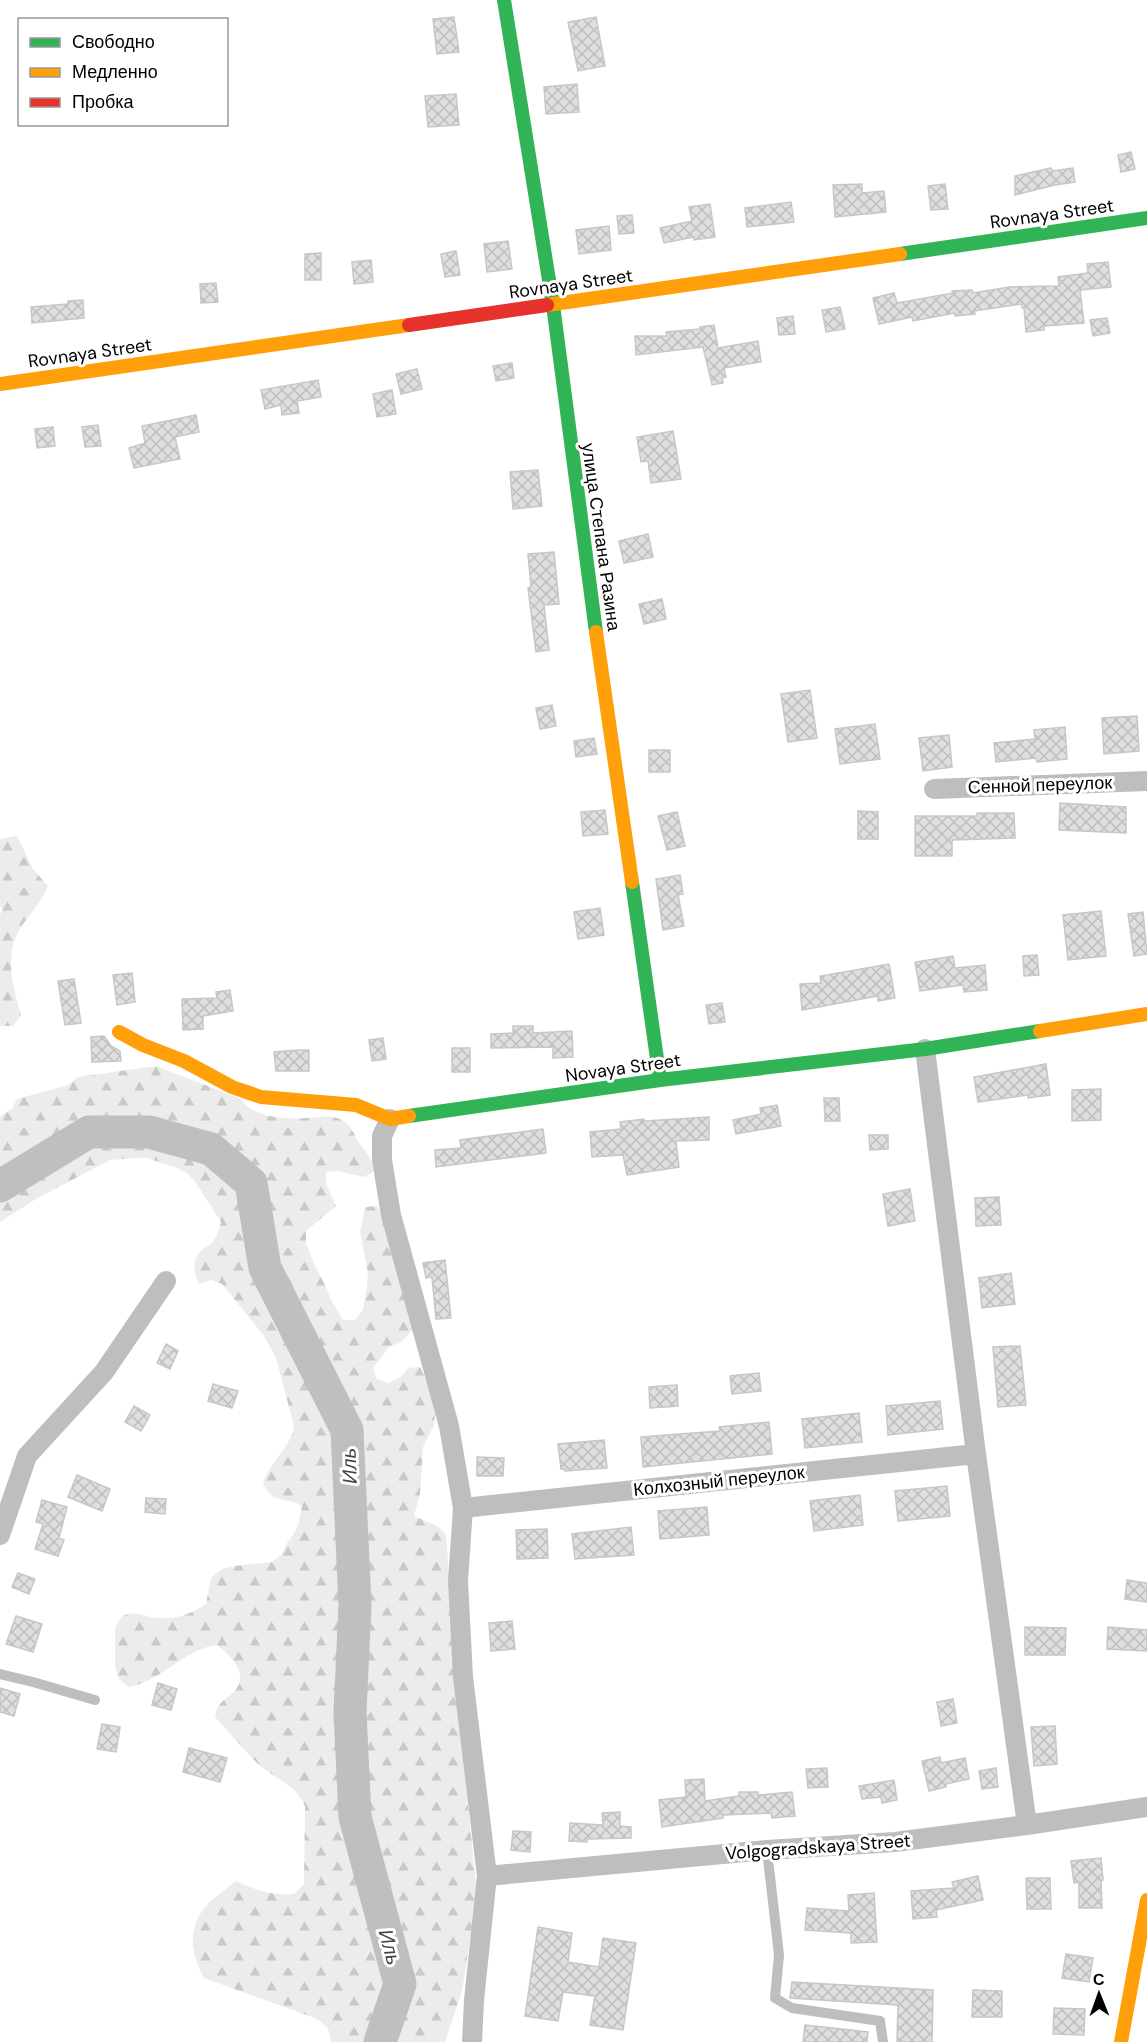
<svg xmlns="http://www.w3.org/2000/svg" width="1147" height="2042" font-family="'DM Sans',sans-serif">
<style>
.forest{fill:url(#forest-firs)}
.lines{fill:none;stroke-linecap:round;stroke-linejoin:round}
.river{stroke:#bfbfbf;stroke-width:33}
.building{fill:url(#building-cross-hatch);stroke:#c7c7c7;stroke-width:1.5}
.lane{stroke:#bebebe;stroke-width:10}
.street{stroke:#bebebe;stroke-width:20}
.fast{stroke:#30b455;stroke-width:14}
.slow{stroke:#ff9f0a;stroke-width:14}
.jam{stroke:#e5322d;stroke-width:14}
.labels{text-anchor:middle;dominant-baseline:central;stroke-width:6;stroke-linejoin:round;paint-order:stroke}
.street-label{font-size:18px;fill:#000;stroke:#fff}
.water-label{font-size:20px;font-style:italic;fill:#444;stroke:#fff}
</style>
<defs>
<pattern id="forest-firs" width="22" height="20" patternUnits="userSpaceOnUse" patternTransform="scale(1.5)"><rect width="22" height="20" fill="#ececec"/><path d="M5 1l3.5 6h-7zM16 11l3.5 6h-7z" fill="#c9c9c9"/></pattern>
<pattern id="building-cross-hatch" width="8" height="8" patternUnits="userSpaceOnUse" patternTransform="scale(1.5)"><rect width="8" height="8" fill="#dfdfdf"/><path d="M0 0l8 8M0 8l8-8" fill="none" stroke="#bebebe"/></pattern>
</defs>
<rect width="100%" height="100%" fill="#fff"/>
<path class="forest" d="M17,836L33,869L48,886C42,902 29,914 20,929C4,955 13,988 21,1015L13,1026H0V915L2,910L0,905V839Z
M156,1066L239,1098C254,1118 283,1119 307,1118C320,1118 332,1113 343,1121C352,1126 354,1135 359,1143C367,1153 372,1159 374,1171L364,1177L338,1171L326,1172V1184L336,1206L306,1231V1243L315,1266L326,1287L331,1300L343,1320H355L363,1310L367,1286L368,1273L360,1232L365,1207L377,1206L383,1217L419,1323L401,1342L389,1347L373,1368L377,1379L388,1383L401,1377L408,1368L420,1367L431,1390L435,1414L434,1425L423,1447L420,1494L414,1516L437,1526L446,1534L460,1723L477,1895L462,1991L445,2042H331C330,2027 325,2024 312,2017L204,1978C191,1955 187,1928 206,1906C214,1897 226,1889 236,1881C256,1890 272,1896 294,1894L304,1884L305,1806C294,1782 274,1779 257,1763C242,1748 229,1732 215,1717C219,1697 227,1702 237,1688C248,1671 229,1655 217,1645C184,1649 162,1681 129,1687L119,1679L115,1666V1627L122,1616C136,1611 136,1614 150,1617C170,1621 189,1616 206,1604L211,1578L222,1569L234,1566L272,1562L282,1554L287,1543L295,1532L299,1522L302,1506C283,1495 273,1506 263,1483C270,1461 291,1448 294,1426L276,1358L264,1336L222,1284L211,1280L199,1284C193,1271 191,1259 203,1249C205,1248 210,1245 211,1244C217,1238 219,1229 221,1222L196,1183L187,1173L174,1167L147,1158H134L110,1160L36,1199L0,1222V1116L12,1109L17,1099L68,1085L78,1077Z"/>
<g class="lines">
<path class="river" d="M0,1186L89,1132H149L211,1149L251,1183L265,1268L347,1430L355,1605L350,1712L355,1817L400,1984L380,2042"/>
</g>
<path class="building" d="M454,17L459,52L437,54L433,19Z
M596,17L605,66L578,71L568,22Z
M577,84L579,112L546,114L544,87Z
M456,94L459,125L428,127L425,96Z
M1131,152L1135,169L1121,172L1118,155Z
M1051,168L1052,171L1073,168L1075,182L1055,185L1015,195V176Z
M862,184V193L884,191L886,212L835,217L833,185Z
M945,184L948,209L931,210L928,186Z
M791,202L794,222L747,227L745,208Z
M710,204L715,237L694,240V237L664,243L660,228L692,221L689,207Z
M632,215L634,233L619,234L617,216Z
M609,226L611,250L579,254L576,230Z
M508,241L512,269L487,272L484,244Z
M456,251L460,275L445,277L441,254Z
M321,253V280H305V254Z
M371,260L373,282L354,284L352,262Z
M1108,262L1111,287L1080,290L1084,323L1044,326V330L1026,332L1024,308H1022V304L974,311L975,314L955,316V313L913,321L912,317L879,324L873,298L894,293L897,303L953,293L952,291L972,290L973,293L1009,287L1059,286L1058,277L1088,273L1087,264Z
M216,283L218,302L201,303L200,284Z
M83,300L84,318L32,323L31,307L68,304V301Z
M840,307L845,329L826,332L822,310Z
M793,316L795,334L779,335L777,318Z
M1107,318L1110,333L1093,336L1090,320Z
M714,325L718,348L758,341L761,362L724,368L726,377L722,378L723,383L712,385L703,347L636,355L635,336H667L666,332L700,329V327Z
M512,363L514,378L496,381L493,366Z
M417,369L422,389L401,394L396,374Z
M318,380L321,397L297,401L299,413L282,415L281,405L265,409L261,390Z
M392,390L396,414L377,417L373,394Z
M196,415L199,432L175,437L180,459L134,468L129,448L145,443L142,426Z
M98,425L101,446L85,447L82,427Z
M53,427L55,446L37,448L35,429Z
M673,431L681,479L651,483L648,461L641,462L637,437Z
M538,470L542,506L513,509L510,472Z
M648,534L653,557L624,563L619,541Z
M554,552L559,604L544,605L549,650L536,652L528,588L531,587L528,554Z
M662,599L666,619L644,624L639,604Z
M810,690L817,738L788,742L781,694Z
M552,705L556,726L540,729L536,708Z
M1137,716L1139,751L1104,754L1102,718Z
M875,724L880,759L840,764L835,729Z
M1065,727L1067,759L1037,762L1036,758L996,762L994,743L1035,739L1034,730Z
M949,735L952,767L923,771L919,738Z
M594,738L597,754L576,757L574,741Z
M649,750H670V772H649Z
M1060,803L1126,807V833L1059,830Z
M605,810L608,834L583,836L581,812Z
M858,811L878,812V839H858Z
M677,812L685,846L667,850L658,816Z
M977,813H1014L1015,838L952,840V856H915V816H977Z
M680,875L683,894L678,895L684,926L663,930L656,879Z
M600,908L604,935L578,939L574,912Z
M1101,911L1106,956L1068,960L1063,915Z
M1143,912L1147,954L1134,956L1128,914Z
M1037,955L1039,975L1024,976L1023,956Z
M953,956L955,968L985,965L987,990L964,992L963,985L920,991L915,962Z
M889,964L895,998L878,1001V996L802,1010L800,984L821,983L820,976Z
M132,973L135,1002L117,1005L113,975Z
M74,979L81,1023L65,1025L58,981Z
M230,990L233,1011L203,1016V1029L183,1030L182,999L217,998L216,992Z
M722,1003L725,1022L709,1024L706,1005Z
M513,1026H533V1033L572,1031L573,1057L553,1058V1047L491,1048V1034L513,1033Z
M104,1036L111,1046L120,1051L121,1061L92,1062L91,1037Z
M383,1038L386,1059L372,1061L369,1040Z
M452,1048H470V1072H452Z
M297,1050H309V1071H276L274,1052Z
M1046,1064L1050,1095L1028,1098V1095L978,1102L974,1077Z
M1101,1089V1120L1072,1121V1090Z
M824,1098H839L840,1121H825Z
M777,1105L781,1126L736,1134L733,1120L761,1114L760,1108Z
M709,1117V1140L676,1141L679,1167L627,1175L623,1155L592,1157L590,1132L621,1129L620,1122L644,1119V1121Z
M543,1129L546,1153L436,1167L435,1150L461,1148L460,1140Z
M869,1135H888V1149L870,1150Z
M910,1189L915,1221L888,1226L883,1194Z
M999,1197L1001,1225L976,1226L975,1198Z
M445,1260L451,1318L436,1319L432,1277L426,1278L423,1263Z
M1011,1273L1015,1304L982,1308L979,1278Z
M166,1344L178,1351L170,1369L157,1363Z
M1020,1346L1026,1405L998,1407L993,1347Z
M759,1373L761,1391L732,1394L730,1376Z
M213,1384L238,1391L232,1408L208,1401Z
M677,1385L678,1406L650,1408L649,1387Z
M940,1401L943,1429L888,1435L886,1406Z
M134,1406L150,1415L141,1431L125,1422Z
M859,1413L862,1442L805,1448L802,1419Z
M769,1422L772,1454L643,1467L641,1437L720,1431L719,1427Z
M604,1440L607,1468L565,1471V1469H561L558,1444Z
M477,1457L504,1458L503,1476H477Z
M77,1475L110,1489L102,1511L68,1497Z
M947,1486L950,1516L898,1521L895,1491Z
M860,1495L863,1525L814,1531L810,1501Z
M146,1498L166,1499L165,1514L145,1512Z
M42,1500L67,1507L59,1538L64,1540L58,1556L35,1549L43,1524L36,1522Z
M707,1507L709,1535L660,1539L658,1511Z
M631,1527L634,1555L575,1559L572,1534Z
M547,1529L548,1558L517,1559L516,1530Z
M18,1573L35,1579L29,1594L12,1587Z
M1127,1580L1147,1583V1602L1125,1599Z
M16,1616L42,1624L33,1652L6,1644Z
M512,1621L515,1649L491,1651L489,1623Z
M1025,1627L1066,1628L1065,1655H1025Z
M1108,1627L1147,1630V1651L1107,1649Z
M158,1683L177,1689L171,1710L152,1705Z
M0,1688L20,1694L14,1716L0,1712Z
M953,1699L957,1723L941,1726L937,1702Z
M102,1724L120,1727L116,1752L97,1749Z
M1055,1726L1057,1764L1034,1766L1031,1727Z
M189,1748L227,1758L220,1782L183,1772Z
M940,1757L941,1763L965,1758L969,1779L946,1784V1787L929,1791L922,1761Z
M827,1768L828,1787L808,1788L806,1769Z
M996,1768L998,1787L982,1789L979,1771Z
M704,1779L705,1801L739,1796V1792H758V1795L792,1792L795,1816L772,1818L771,1813L723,1815V1818L662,1827L659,1800L686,1797L685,1780Z
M894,1780L897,1800L882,1803L881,1797L862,1799L859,1786Z
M620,1812V1826L631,1827V1838L588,1839L587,1842L569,1841L570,1823L603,1825L602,1813Z
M513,1831L531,1832L530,1852L511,1850Z
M1101,1858L1103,1880L1101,1881L1102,1908H1079V1882L1074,1883L1071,1861Z
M978,1876L983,1900L936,1910L937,1917L913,1919L911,1891L954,1888L952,1882Z
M1026,1878H1050L1051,1909H1027Z
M874,1893L877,1942L851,1943V1933L805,1930L807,1908L849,1911L848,1895Z
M538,1927L572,1933L568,1962L599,1967L603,1938L636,1943L623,2030L590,2025L595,1996L563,1992L558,2021L525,2016Z
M1066,1954L1093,1958L1089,1982L1062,1978Z
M792,1982L933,1990L932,2042H897L898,2005L790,1998Z
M973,1990L1002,1991V2017H972Z
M1054,2008L1085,2009L1084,2035L1053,2034Z
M805,2025L868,2032L867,2042H803Z"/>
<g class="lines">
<path class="lane" d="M0,1674L33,1682L95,1700
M767,1850L779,1955L775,1998L792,2008L880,2021L883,2042"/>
<path class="street" d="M934,789L1147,781
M925,1049L976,1454L1027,1825
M390,1119L382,1136V1160L391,1215L449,1426L463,1508L458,1581L463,1677L487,1876L474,2000L472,2042
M463,1508L976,1454
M0,1535L27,1456L104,1372L166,1281
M487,1876L767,1850L895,1842L1027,1825L1147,1807"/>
<path class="fast" d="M504,0L553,305L596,632
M900,254L1147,218
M632,882L660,1080
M409,1116L660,1080L925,1049L1040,1031"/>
<path class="slow" d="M547,305L900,254
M0,384L409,325
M596,632L632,882
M1040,1031L1147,1014
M119,1032L143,1045L184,1061L232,1087L261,1097L356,1105L390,1119L409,1116
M1121,2042L1147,1900"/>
<path class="jam" d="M409,325L547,305"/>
</g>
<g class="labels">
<g class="street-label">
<text transform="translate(1052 214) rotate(-8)">Rovnaya Street</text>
<text transform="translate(571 284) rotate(-8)">Rovnaya Street</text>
<text transform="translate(90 353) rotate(-8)">Rovnaya Street</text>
<text transform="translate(601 537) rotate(82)">улица Степана Разина</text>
<text transform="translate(1040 785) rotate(-2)">Сенной переулок</text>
<text transform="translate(623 1068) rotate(-8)">Novaya Street</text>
<text transform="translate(719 1481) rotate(-6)">Колхозный переулок</text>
<text transform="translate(818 1847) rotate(-4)">Volgogradskaya Street</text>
</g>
<g class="water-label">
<text transform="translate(349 1466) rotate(-92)">Иль</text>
<text transform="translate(390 1947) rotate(75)">Иль</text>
</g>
</g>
<rect x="18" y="18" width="210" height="108" fill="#ffffff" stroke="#999999" stroke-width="1.5"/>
<rect x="30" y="38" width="30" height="9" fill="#30b455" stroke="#999999" stroke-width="1.5"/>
<text x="72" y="48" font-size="18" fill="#000000">Свободно</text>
<rect x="30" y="68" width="30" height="9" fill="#ff9f0a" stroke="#999999" stroke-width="1.5"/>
<text x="72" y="78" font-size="18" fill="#000000">Медленно</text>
<rect x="30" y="98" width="30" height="9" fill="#e5322d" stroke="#999999" stroke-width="1.5"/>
<text x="72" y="108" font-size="18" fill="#000000">Пробка</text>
<g transform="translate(1099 1994) rotate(359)" stroke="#ffffff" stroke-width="4.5" paint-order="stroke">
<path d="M0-4.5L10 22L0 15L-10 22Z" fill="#000000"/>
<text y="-9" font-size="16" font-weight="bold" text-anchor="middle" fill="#000000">С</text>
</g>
</svg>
